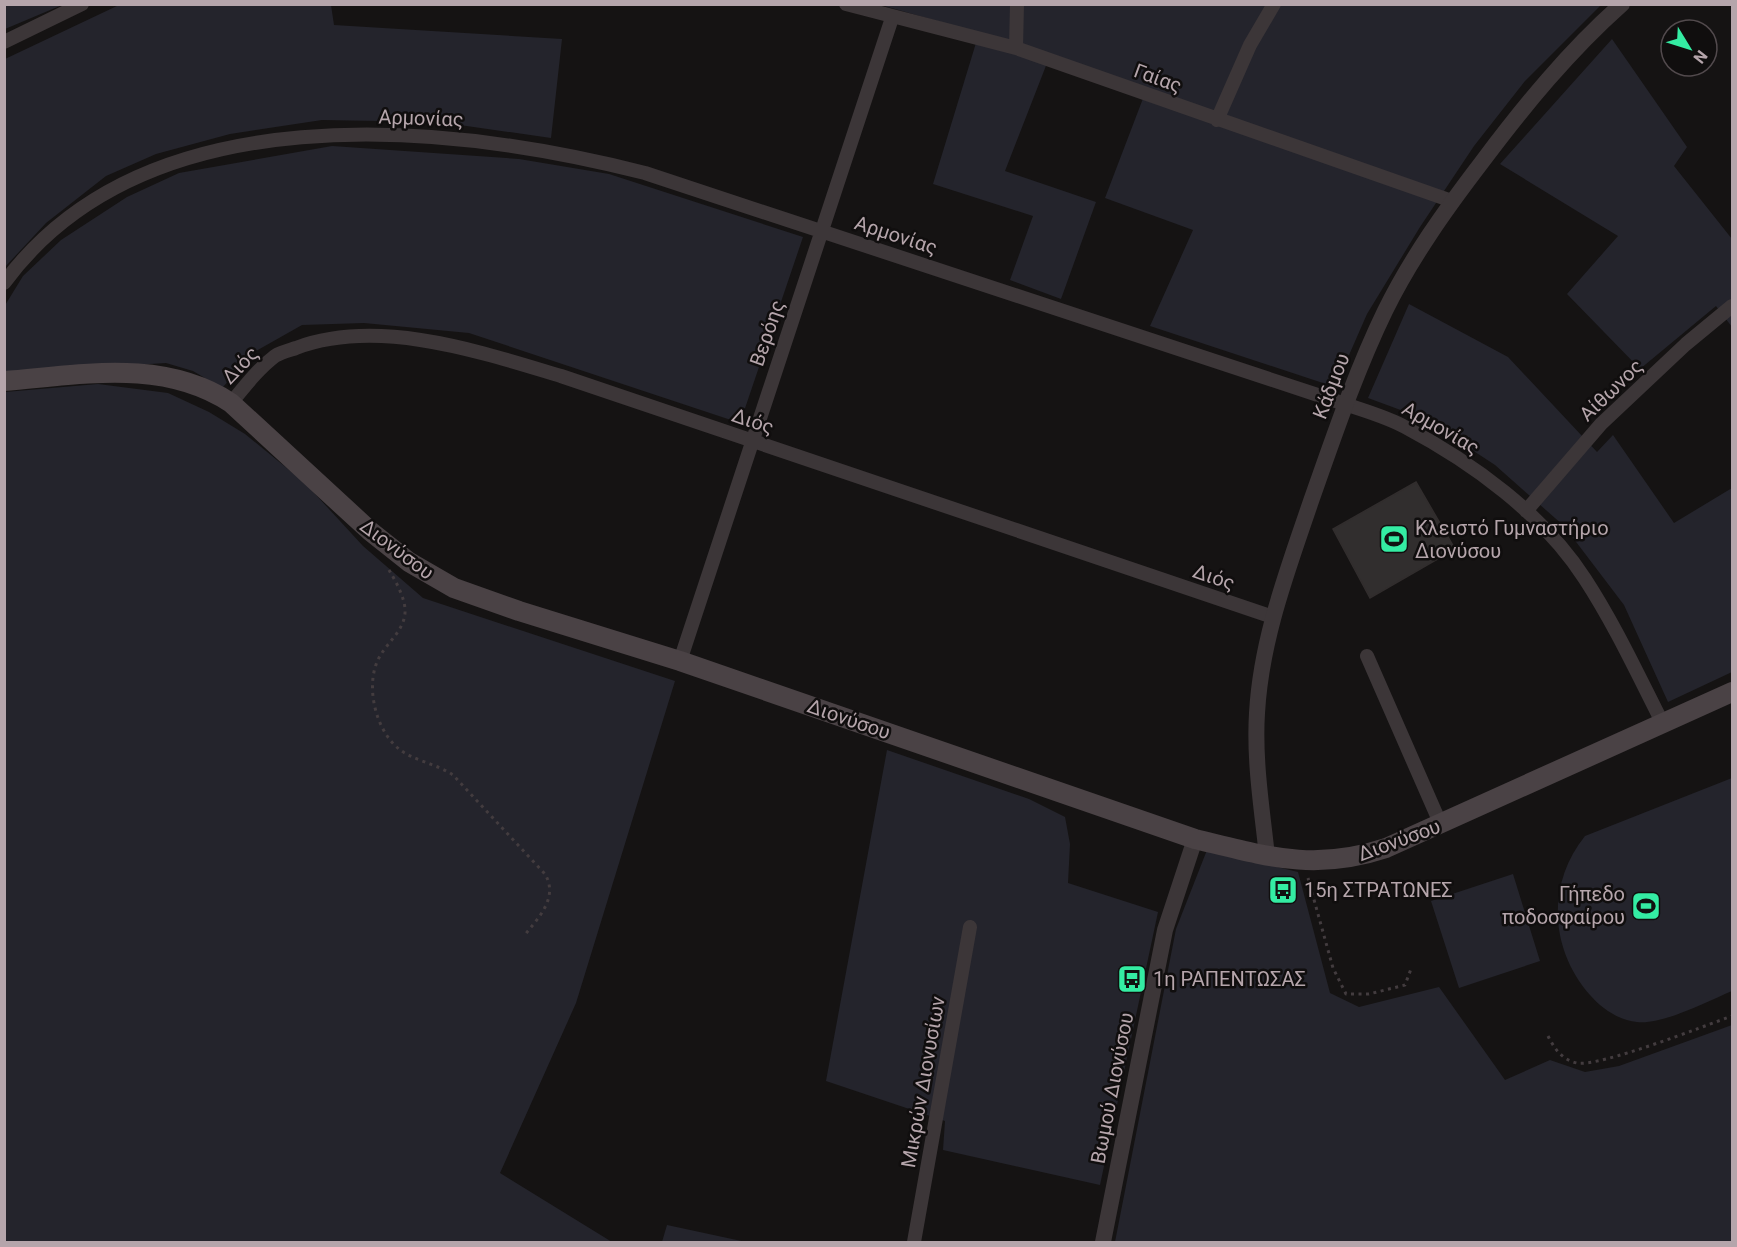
<svg xmlns="http://www.w3.org/2000/svg" width="1737" height="1247" font-family="Roboto,sans-serif">
<style>
.green{fill:#24242c}
.building{fill:#312e2e;stroke:#312d2d;stroke-width:1.5}
.lines{fill:none;stroke-linecap:round;stroke-linejoin:round}
.path{stroke:#433c3f;stroke-width:3;stroke-dasharray:3 4.5;stroke-linecap:butt}
.minor{stroke:#3c3638;stroke-width:14}
.tertiary{stroke:#3c3638;stroke-width:16}
.secondary{stroke:#4a4245;stroke-width:20}
.labels{text-anchor:middle;dominant-baseline:central;stroke-width:5;stroke-linejoin:round;paint-order:stroke}
.street-label{font-size:20px;fill:#b5a5ab;stroke:#100e0e}
.poi-label{font-size:20px;fill:#b5a5ab;stroke:#100e0e;text-anchor:start}
</style>
<rect width="100%" height="100%" fill="#151313"/>
<path class="green" d="M5,4H62V5L5,29Z
M119,5H331L334,25L562,39L551,138L439,122L322,120L230,134L156,154L106,176L46,223L5,267V59Z
M881,5H1601L1525,81L1474,146L1420,227L1367,314L1335,387L1150,326L1193,230L1105,198L1147,88L1049,58L1005,171L1096,202L1061,299L1010,280L1033,216L933,184L979,33Z
M1612,39L1687,147L1674,166L1732,239V327L1716,306L1640,369L1567,294L1618,236L1500,164Z
M332,146L519,159L609,174L803,237L740,423L469,333L364,323L302,325L256,351L222,388L193,371L166,363L5,373L4,307L23,276L61,240L127,197L179,173Z
M1409,304L1508,357L1597,452L1613,435L1674,523L1732,488V672L1668,702L1624,605L1564,526L1495,465L1425,419L1368,398Z
M98,384L168,393L209,412L245,434L305,483L363,546L423,598L675,681L576,1003L500,1173L612,1242H5V392Z
M887,750L1029,799L1065,817L1070,844L1068,883L1158,912L1100,1185L943,1150L945,1121L826,1081Z
M1732,778V991C1708,1001 1663,1025 1637,1022C1620,1021 1601,1008 1590,995C1550,950 1546,884 1585,836Z
M1207,850L1298,872L1330,993L1359,1007L1439,987L1505,1080L1550,1060L1585,1072L1619,1066L1732,1025V1242H1115L1176,929Z
M1513,874L1540,961L1459,988L1431,901Z
M667,1225L746,1242H662Z"/>
<path class="building" d="M1416,482L1455,549L1370,598L1333,529Z"/>
<g class="lines">
<path class="path" d="M389,570C396,582 406,599 405,613C404,630 388,642 380,656C364,683 375,730 399,749C412,760 437,764 453,775L545,874C559,898 538,918 524,936
M1308,878L1333,968L1346,994H1369L1405,985L1411,969
M1548,1036C1554,1048 1562,1060 1577,1063C1600,1067 1704,1026 1732,1016"/>
<path class="minor" d="M846,4L1016,48L1452,201
M4,42L82,4
M1016,48L1017,4
M1217,120L1250,45L1274,4
M4,283C145,92 443,122 645,173L1345,404C1365,411 1387,417 1405,427C1473,463 1543,514 1585,579C1615,625 1638,675 1663,724
M231,403C245,386 258,369 275,356C281,352 290,350 296,348C378,317 481,352 561,376L1273,617
M1526,511L1601,424L1686,344L1732,306
M1367,656L1441,825
M680,661L892,18
M914,1242L970,927"/>
<path class="tertiary" d="M1267,856C1262,809 1254,761 1257,713C1261,640 1287,572 1310,504C1333,439 1355,373 1385,311C1411,258 1446,209 1482,162C1524,106 1569,51 1622,4
M1103,1242L1165,930L1195,839"/>
<path class="secondary" d="M4,381C81,375 163,358 231,403L370,531L409,562L454,588L519,611L680,661L1195,839C1266,856 1314,872 1386,848L1732,692"/>
</g>
<defs>
<g id="stadium-square" transform="scale(1.5)"><rect x="-9" y="-9" width="18" height="18" rx="4" fill="#34eca3" stroke="#100e0e"/><path d="M0-5a6.5 5 0 1 0 0 10a6.5 5 0 1 0 0-10ZM-3.5-1.8h7v3.6h-7Z" fill="#111"/></g>
<g id="bus-square" transform="scale(1.5)"><rect x="-9" y="-9" width="18" height="18" rx="4" fill="#34eca3" stroke="#100e0e"/><path d="M-5-6H5V4H4V6H2V4H-2V6H-4V4H-5ZM-3.5-4V0h7V-4ZM-3.5 1.2v1.5H-2V1.2ZM2 1.2v1.5H3.5V1.2Z" fill="#111"/></g>
</defs>
<g fill-rule="evenodd">
<use href="#stadium-square" x="1394" y="539"/>
<use href="#bus-square" x="1283" y="890"/>
<use href="#stadium-square" x="1646" y="906"/>
<use href="#bus-square" x="1132" y="979"/>
</g>
<g class="labels">
<g class="street-label">
<text transform="translate(1158 78) rotate(20)">Γαίας</text>
<text transform="translate(421 118) rotate(2)">Αρμονίας</text>
<text transform="translate(896 235) rotate(18)">Αρμονίας</text>
<text transform="translate(767 333) rotate(-71)">Βερόης</text>
<text transform="translate(240 365) rotate(-46)">Διός</text>
<text transform="translate(1331 386) rotate(-69)">Κάδμου</text>
<text transform="translate(1611 390) rotate(-44)">Αίθωνος</text>
<text transform="translate(753 421) rotate(19)">Διός</text>
<text transform="translate(1441 428) rotate(30)">Αρμονίας</text>
<text transform="translate(397 549) rotate(37)">Διονύσου</text>
<text transform="translate(1214 577) rotate(19)">Διός</text>
<text transform="translate(849 719) rotate(19)">Διονύσου</text>
<text transform="translate(1399 840) rotate(-20)">Διονύσου</text>
<text transform="translate(923 1082) rotate(-80)">Μικρών Διονυσίων</text>
<text transform="translate(1112 1088) rotate(-79)">Βωμού Διονύσου</text>
</g>
<g class="poi-label">
<text x="1415" y="528">Κλειστό Γυμναστήριο<tspan x="1415" dy="23">Διονύσου</tspan></text>
<text x="1304" y="890">15η ΣΤΡΑΤΩΝΕΣ</text>
<text x="1625" y="894" text-anchor="end">Γήπεδο<tspan x="1625" dy="23">ποδοσφαίρου</tspan></text>
<text x="1153" y="979">1η ΡΑΠΕΝΤΩΣΑΣ</text>
</g>
</g>
<rect width="1737" height="1247" fill="none" stroke="#b5a5ab" stroke-width="12"/>
<g transform="translate(1689 48) rotate(128)"><circle r="28" fill="#100e0e" stroke="#524a4d" stroke-width="1.5"/>
<path d="M0-4.5L10 22L0 15L-10 22Z" fill="#34eca3"/>
<text y="-9" font-size="16" font-weight="bold" text-anchor="middle" fill="#b5a5ab">N</text>
</g>
</svg>
